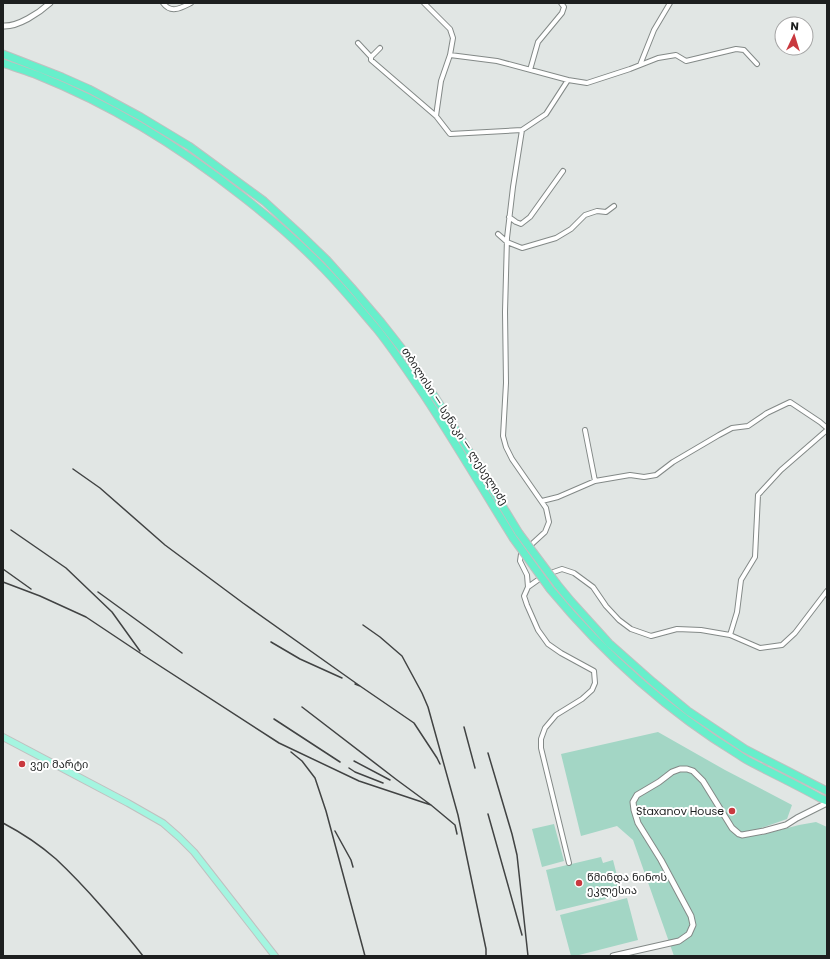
<svg xmlns="http://www.w3.org/2000/svg" width="830" height="959" font-family="Poppins,'Noto Sans Georgian',sans-serif">
<style>
.green{fill:#a3d6c5}
.lines{fill:none;stroke-linecap:round;stroke-linejoin:round}
.minor-casing{stroke:#838987;stroke-width:6}
.tertiary-casing{stroke:#838987;stroke-width:7}
.primary-casing{stroke:#c0c0c0;stroke-width:8}
.motorway-casing{stroke:#c0c0c0;stroke-width:9}
.minor{stroke:#fff;stroke-width:4}
.tertiary{stroke:#fff;stroke-width:5}
.primary{stroke:#a4f5e0;stroke-width:6}
.motorway{stroke:#67efcb;stroke-width:7}
.rail{stroke:#414343;stroke-width:1.5}
.motorway-bridge-casing{stroke:#c0c0c0;stroke-width:9;stroke-linecap:butt}
.motorway-bridge{stroke:#67efcb;stroke-width:7}
.poi-dot{fill:#c9393f;stroke:#fff;stroke-width:1.5}
.labels{text-anchor:middle;dominant-baseline:central;stroke-width:4;stroke-linejoin:round;paint-order:stroke}
.street-label{font-size:11px;fill:#1d1f1f;stroke:#fff}
.poi-label{font-size:11px;fill:#1d1f1f;stroke:#fff;text-anchor:start}
</style>
<rect width="100%" height="100%" fill="#e1e6e4"/>
<path class="green" d="M658,732L725,770L792,805L787,819L761,828V835L799,825L816,822L827,827V956H674L633,840L617,826L581,836L561,754Z
M554,824L564,861L542,867L532,829Z
M601,857L603,863L613,860L622,895L556,911L546,870Z
M627,898L638,940L575,956H571L560,915Z"/>
<g class="lines">
<g class="minor-casing">
<path id="minor" d="M163,3C171,14 181,8 191,3
M424,3L450,29L453,38L450,55L441,81L436,116
M358,43L371,57
M380,48L371,57V60L436,116L450,134L522,130
M450,55L497,61L568,80
M640,65L654,30L670,3
M530,70L538,42L562,13L564,7L561,3
M509,217L516,222L521,224L530,217L563,171
M498,234L507,242L522,248L556,238L571,229L585,215L597,211L606,212L614,206
M595,481L630,475L644,477L656,475L673,462L719,435L732,428L748,426L767,413L790,402L820,422L827,428
M542,501L558,497L595,481L585,430
M528,587L527,575L520,561L521,554L545,532L549,522L546,508L512,459L506,447L503,436L506,383L505,312L507,238L513,187L522,130L546,114L568,80L587,83L630,69L658,58L676,55L686,61L736,49L744,50L757,64
M730,635L737,612L741,580L755,557L758,495L781,470L827,430
M569,863L541,748V739L545,728L556,715L582,699L592,690L595,683L594,671L561,653L548,644L538,630L527,605L524,596L528,587L545,575L562,569L574,573L593,587L606,606L619,620L631,629L651,636L677,629L701,630L730,635L760,648L782,645L795,633L827,591"/>
</g>
<g class="tertiary-casing">
<path id="tertiary" d="M3,26C18,27 39,13 50,3
M613,956L679,941L689,934L693,925L691,916L661,860L638,823L634,810L633,802L637,795L659,782L672,772L680,769H687L693,771L703,781L732,828L739,834L742,835L764,831L786,825L797,818L827,803"/>
</g>
<g class="primary-casing">
<path id="primary" d="M3,737L128,803L163,823L179,837L194,852L275,956"/>
</g>
<g class="motorway-casing">
<path id="motorway" d="M3,54L62,77L89,89L141,117L189,146L264,201L299,233L327,260L352,288L381,322L410,359L450,420L519,533
M3,63C14,67 26,71 37,75C112,105 180,147 243,197C270,218 297,241 321,266C340,285 358,307 376,328C393,349 408,372 424,395C455,442 483,490 513,538
M557,584L571,601L609,643L653,682L688,711L745,749L827,791
M550,589C604,654 667,711 739,755C747,761 757,765 766,770C784,779 802,788 820,798L827,801"/>
</g>
<use href="#minor" class="minor"/>
<use href="#tertiary" class="tertiary"/>
<use href="#primary" class="primary"/>
<use href="#motorway" class="motorway"/>
<path class="rail" d="M73,469L100,488L165,545L243,603L360,686
M11,530L66,568L112,612L140,651
M3,569L31,589
M3,582L40,596L86,617L143,655L279,743L359,781L431,805
M98,592L182,653
M363,625L380,637L402,656L422,693L428,707L458,815L486,949V956
M271,642L300,659L342,678
M355,684L360,686L414,723L437,758L440,764
M302,707L397,780L431,805L455,825L457,834
M274,719L340,762
M464,727L475,768
M291,752L302,761L315,778L326,811L365,956
M488,753L512,834L517,855L528,956
M354,761L390,780
M349,768L355,772L383,783
M488,814L522,935
M3,823C22,833 40,845 56,859C72,874 87,890 101,906C116,923 130,939 143,956
M335,831L351,860L353,867"/>
<g class="motorway-bridge-casing">
<path id="motorway-bridge" d="M519,533L557,584
M513,538L550,589"/>
</g>
<use href="#motorway-bridge" class="motorway-bridge"/>
</g>
<g class="poi-dot">
<circle cx="22" cy="764" r="4"/>
<circle cx="732" cy="811" r="4"/>
<circle cx="579" cy="883" r="4"/>
</g>
<g class="labels">
<g class="street-label">
<text transform="translate(455 426) rotate(57)">თბილისი — სენაკი — ლესელიძე</text>
</g>
<g class="poi-label">
<text x="30" y="764">ვეი მარტი</text>
<text x="724" y="811" text-anchor="end">Staxanov House</text>
<text x="587" y="877">წმინდა ნინოს<tspan x="587" dy="13">ეკლესია</tspan></text>
</g>
</g>
<rect width="830" height="959" fill="none" stroke="#1d1f1f" stroke-width="8"/>
<g transform="translate(794 36) rotate(4)"><circle r="19" fill="#ffffff" stroke="#a5a5a5"/>
<path d="M0-3L7 15L0 10L-7 15Z" fill="#c9393f"/>
<text y="-6" font-size="11" font-weight="bold" text-anchor="middle" fill="#1d1f1f">N</text>
</g>
</svg>
